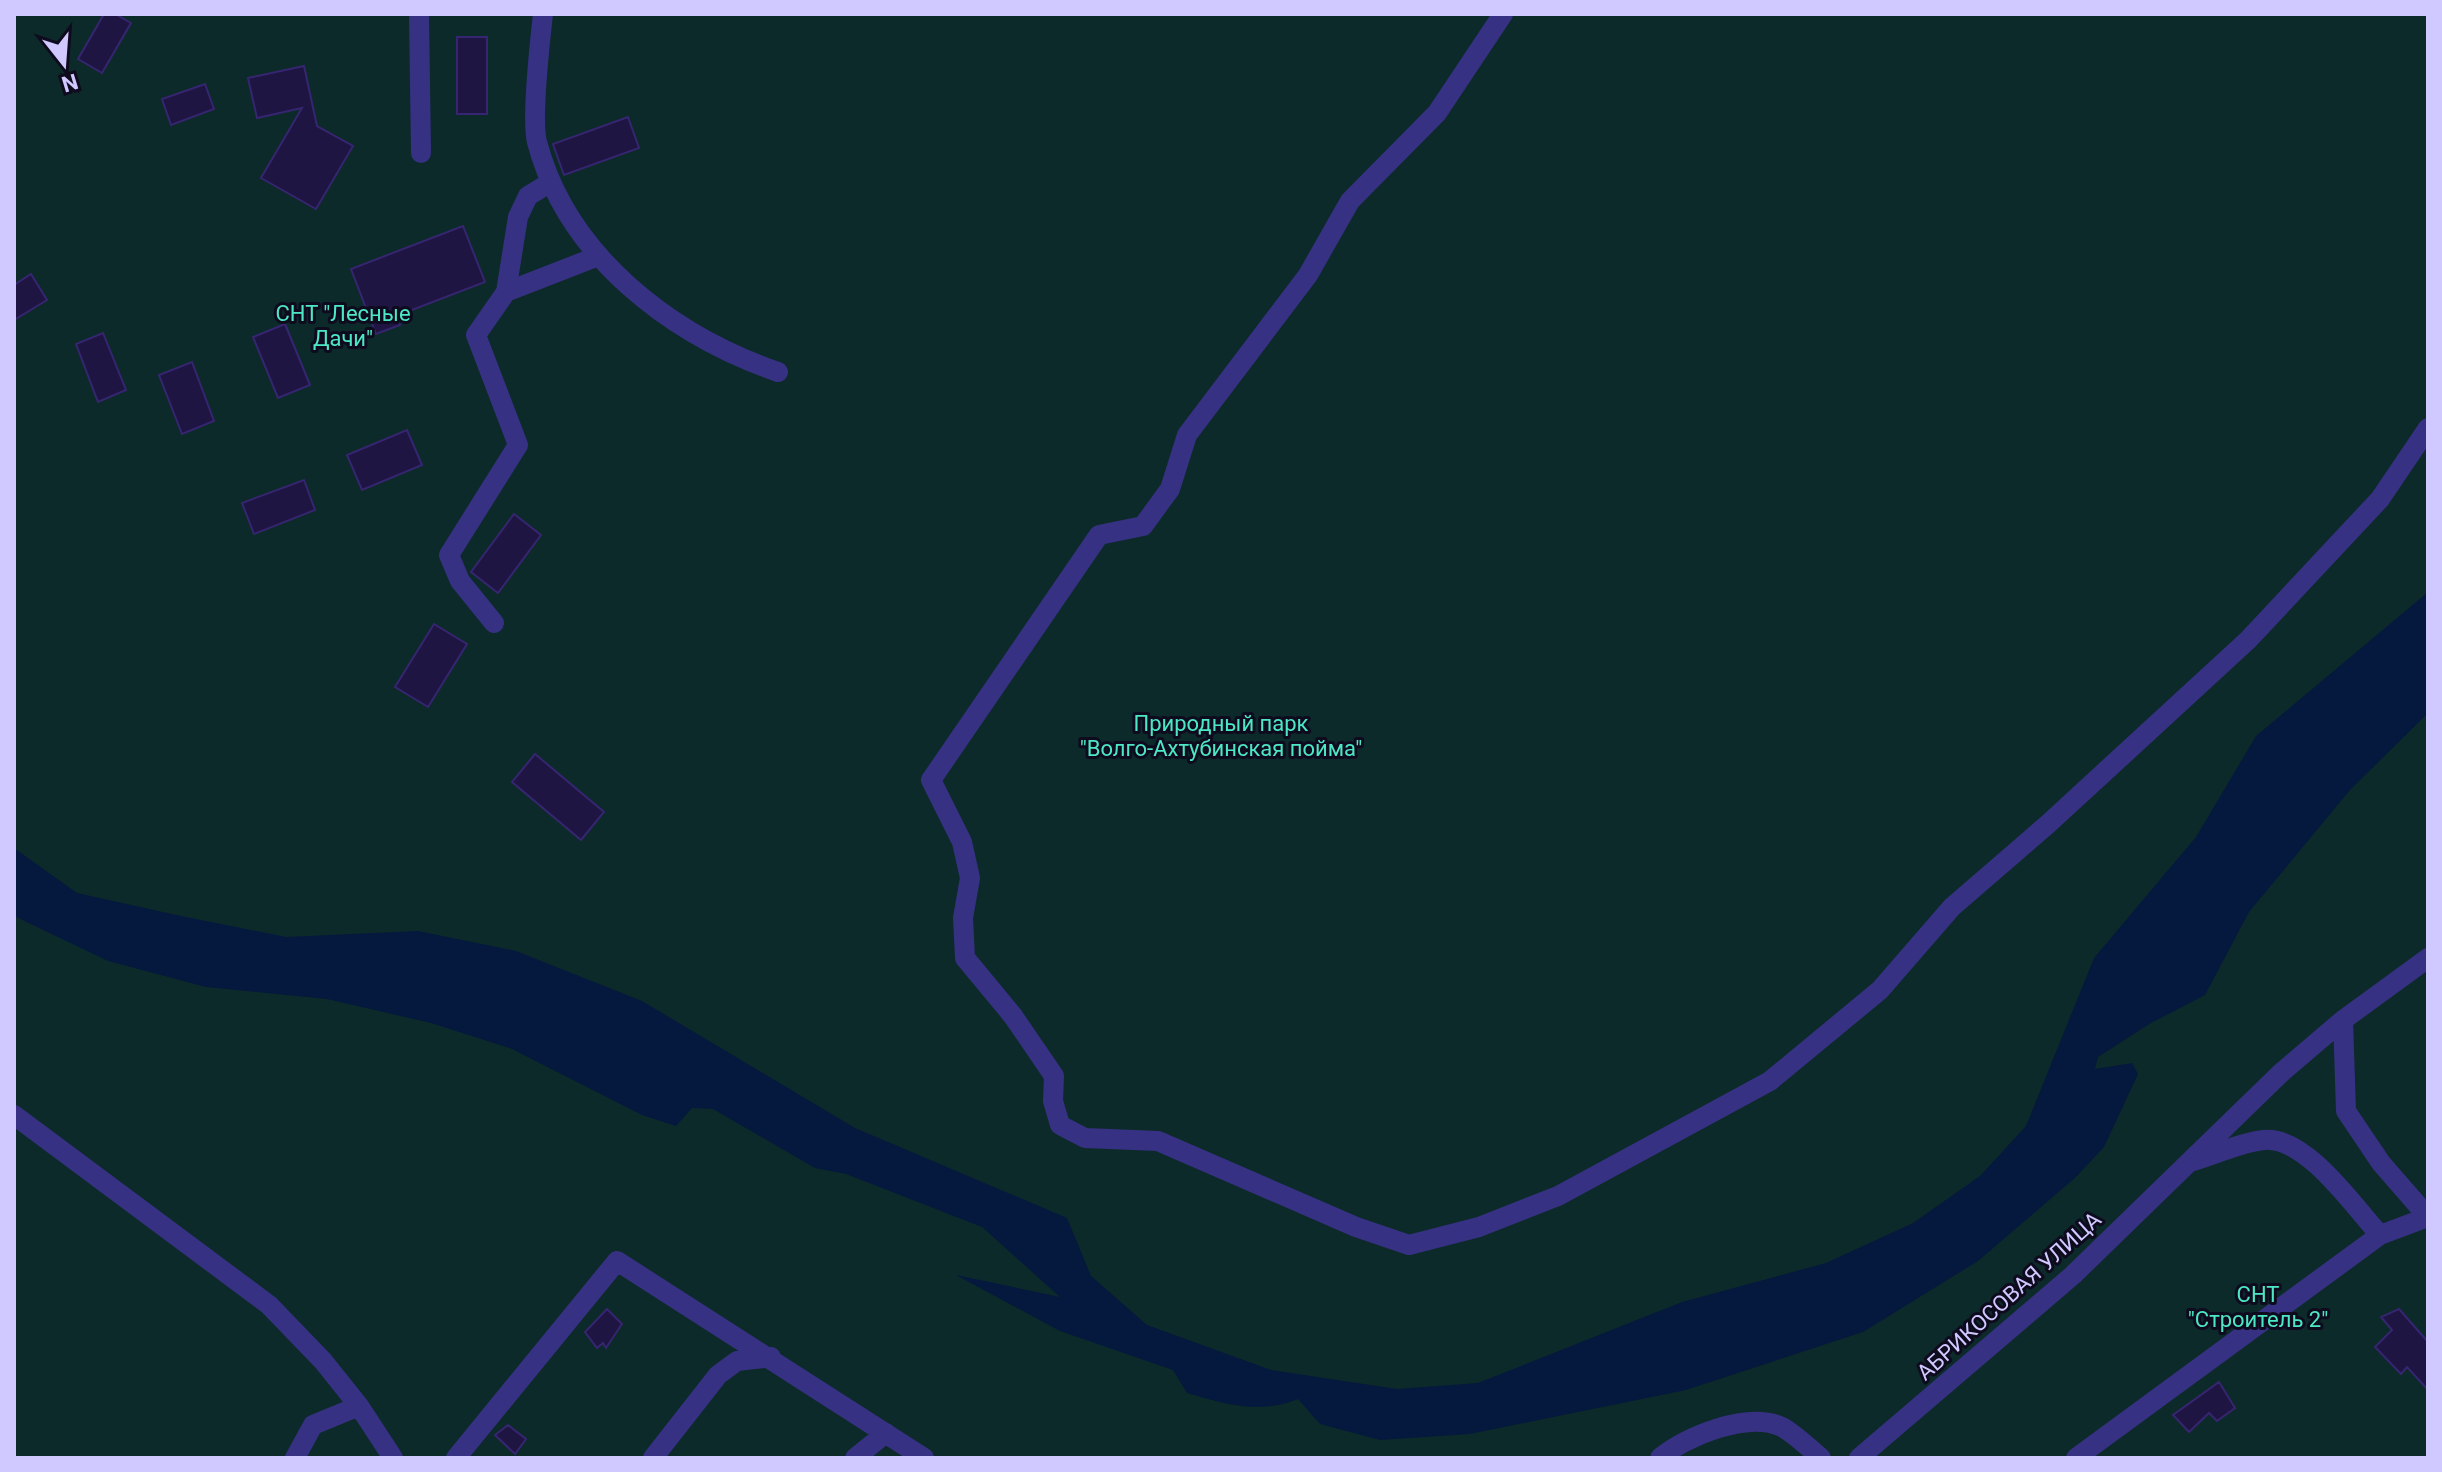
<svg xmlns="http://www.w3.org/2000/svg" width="2442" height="1472" font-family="Roboto,sans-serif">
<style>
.green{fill:#0d2a2a}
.water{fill:#05183e}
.building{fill:#1f1542;stroke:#362570;stroke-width:2}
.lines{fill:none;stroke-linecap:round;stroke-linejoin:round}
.minor{stroke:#363183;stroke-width:20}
.labels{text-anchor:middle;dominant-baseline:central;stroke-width:6;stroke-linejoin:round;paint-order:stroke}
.park-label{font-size:22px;fill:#4ce8c5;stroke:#0f0b1f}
.street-label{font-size:22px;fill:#d0c9ff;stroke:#0f0b1f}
</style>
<rect width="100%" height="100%" fill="#0f0b1f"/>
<path class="green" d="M14,14H2428V1458H14Z"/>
<path class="water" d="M2428,592V713L2350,790L2249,912L2205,995L2151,1023L2098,1057L2095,1069L2132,1063L2138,1074L2104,1147L2075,1178L1978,1261L1863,1332L1686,1390L1470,1434L1380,1440L1320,1424L1298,1399C1260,1415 1225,1404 1187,1393L1173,1370L1060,1331L956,1275L1060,1297L982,1227L846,1174L815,1168L713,1109L692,1108L676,1126L642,1115L512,1049L431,1023L327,999L206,987L108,961L14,916V848L77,893L181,916L286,937L418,931L516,951L642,1001L855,1128L1067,1218L1091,1276L1147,1325L1271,1370L1397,1389L1478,1383L1682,1302L1826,1263L1913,1223L1980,1176L2026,1126L2094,958L2196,837L2256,736Z"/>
<path class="building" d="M104,14H115L131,23L102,73L78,59Z
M457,37H487V114H457Z
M304,66L317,126L353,146L316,209L261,178L302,108L257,118L248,78Z
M205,84L214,109L171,125L162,99Z
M628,117L639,148L564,175L553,144Z
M463,226L485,282L396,316L400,325L376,334L351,269Z
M31,274L47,300L14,320V285Z
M285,324L310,385L278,398L253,337Z
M103,333L126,390L98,402L76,344Z
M192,362L214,421L182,434L159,375Z
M407,430L422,465L362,490L347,455Z
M304,480L315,510L254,534L242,503Z
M514,514L541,535L498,593L471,572Z
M434,624L467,644L428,707L395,687Z
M535,754L604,812L581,840L512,782Z
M607,1309L622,1324L606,1348L603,1343L597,1348L585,1332Z
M2399,1309L2428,1342V1390L2407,1367L2401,1374L2375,1347L2392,1330L2381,1317Z
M2219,1382L2235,1408L2217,1421L2209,1413L2189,1432L2173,1415Z
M508,1425L526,1439L515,1454L495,1435Z"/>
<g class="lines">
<path class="minor" d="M419,14L421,153
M543,14C540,41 531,119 537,142C567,256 671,335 778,372
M1503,14L1437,113L1350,201L1308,275L1187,435L1170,489L1143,526L1099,535L931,780L962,842L970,878L963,918L965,958L1013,1016L1054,1076L1053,1101L1060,1125L1085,1138L1158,1141L1356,1227L1409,1245L1479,1227L1558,1196L1770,1081L1880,990L1952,907L2048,824L2248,640L2380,499L2428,428
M506,292L596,257
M494,623L460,581L449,555L518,445L476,335L506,292L518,217L528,196L551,182
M14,1115L269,1305L323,1361L359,1406L393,1458
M2193,1161C2215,1155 2241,1142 2264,1140C2306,1136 2354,1207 2380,1235
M295,1458L313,1425L359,1406
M456,1458L617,1261L924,1458
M653,1458L718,1375L737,1361L771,1357
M855,1458L886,1433
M1660,1458C1686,1436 1748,1411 1782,1427C1795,1434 1809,1448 1821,1458
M1859,1458L2073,1275L2282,1072L2343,1020L2428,958
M2076,1458L2380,1235L2428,1217L2381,1163L2346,1111L2343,1020"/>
</g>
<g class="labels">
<g class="park-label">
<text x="343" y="313">СНТ "Лесные<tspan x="343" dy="25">Дачи"</tspan></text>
<text x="1221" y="723">Природный парк<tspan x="1221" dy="25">"Волго-Ахтубинская пойма"</tspan></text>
<text x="2258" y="1294">СНТ<tspan x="2258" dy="25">"Строитель 2"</tspan></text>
</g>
<g class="street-label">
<text transform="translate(2009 1296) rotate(-42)">АБРИКОСОВАЯ УЛИЦА</text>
</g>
</g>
<rect width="2442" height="1472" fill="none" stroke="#d0c9ff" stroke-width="32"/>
<g transform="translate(64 64) rotate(163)" stroke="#0f0b1f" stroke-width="6" paint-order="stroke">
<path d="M0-6L14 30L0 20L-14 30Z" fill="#d0c9ff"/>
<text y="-12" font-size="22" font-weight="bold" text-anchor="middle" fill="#d0c9ff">N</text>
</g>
</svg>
